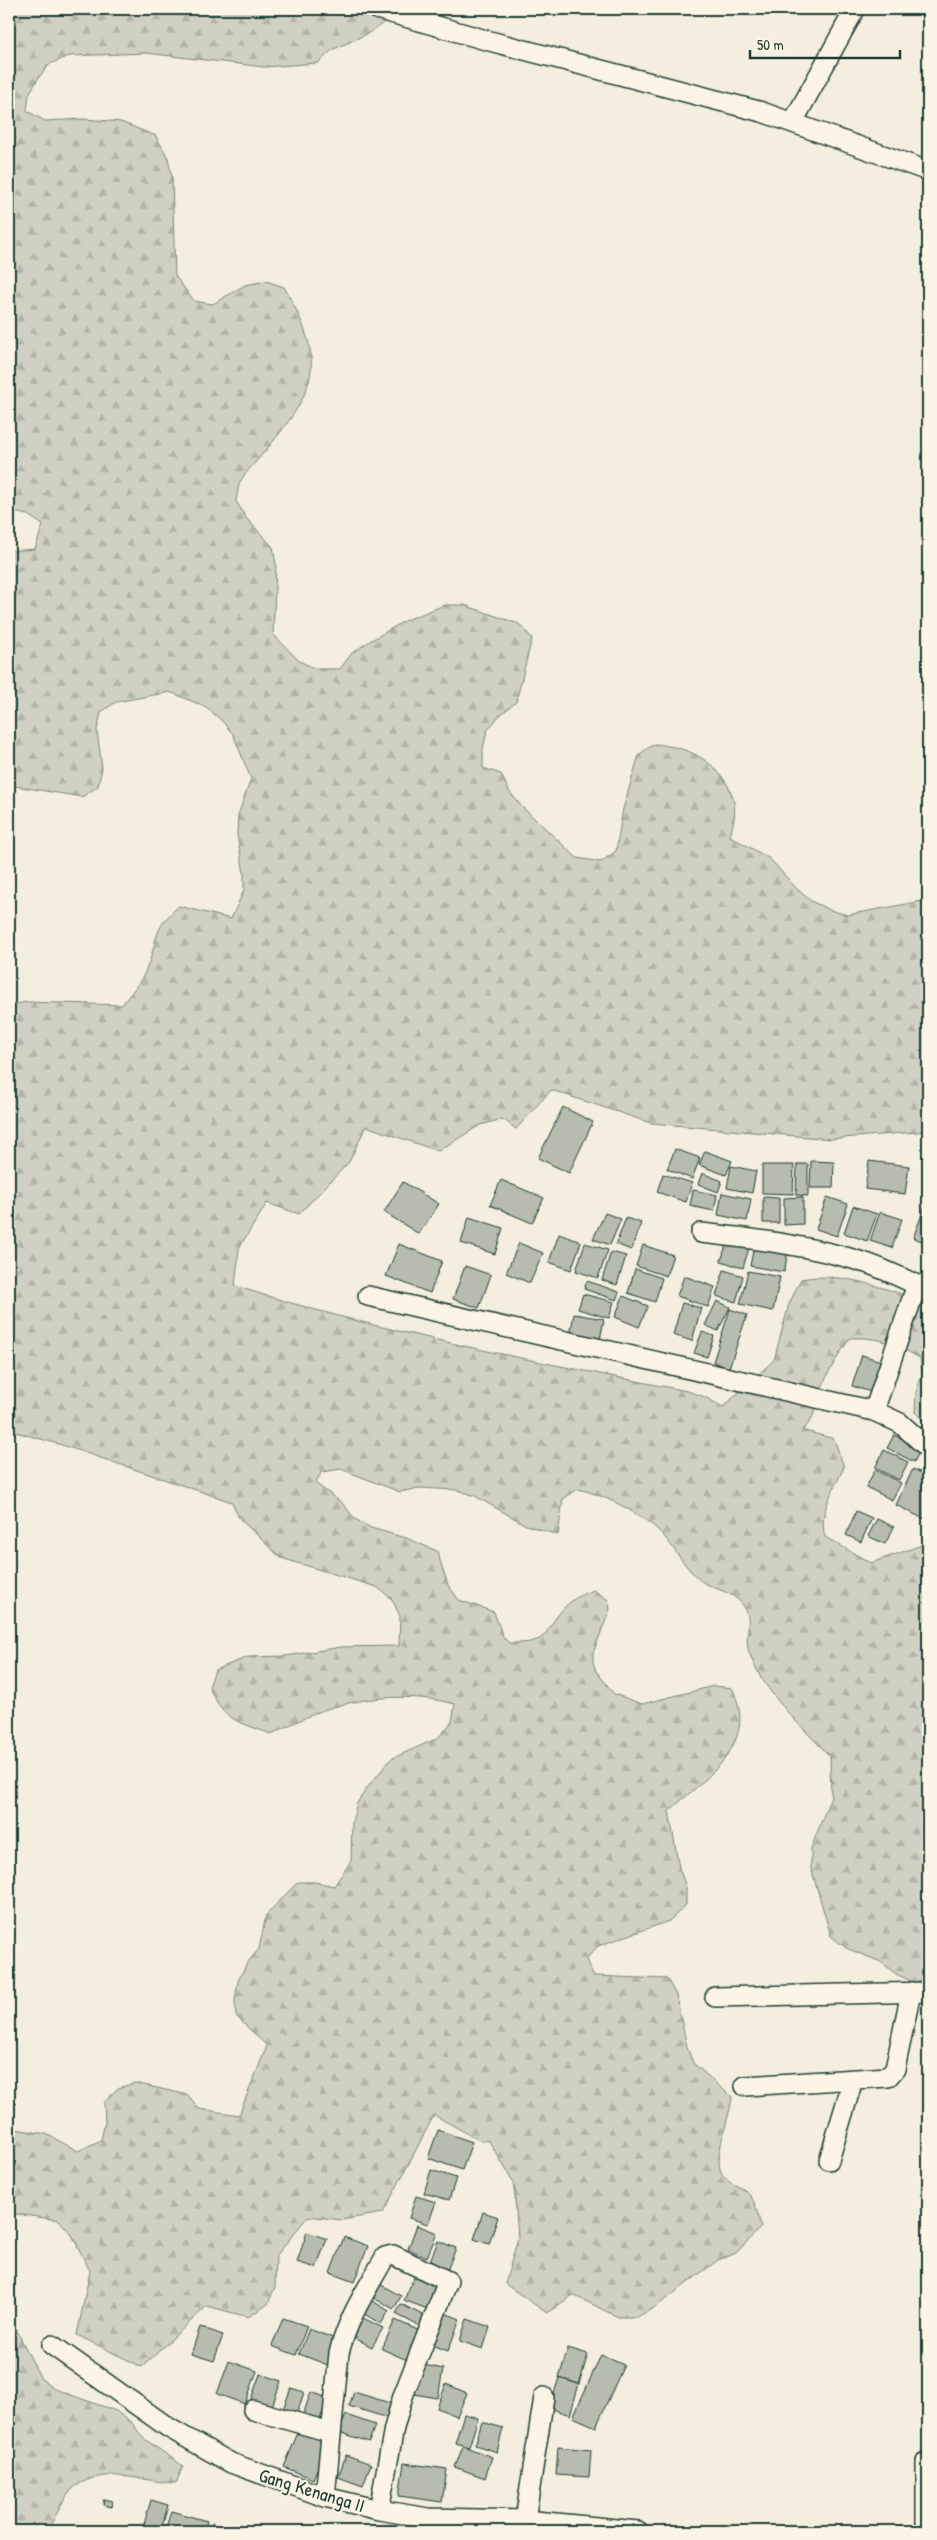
<svg xmlns="http://www.w3.org/2000/svg" width="937" height="2540" font-family="'Patrick Hand',sans-serif">
<style>
.forest{fill:url(#forest-firs);stroke:#78877b}
.building{fill:#b8bcae;stroke:#1f3d34}
.lines{fill:none;stroke-linecap:round;stroke-linejoin:round}
.street-casing{stroke:#1f3d34;stroke-width:22}
.street{stroke:#fcf5e5;stroke-width:19}
.labels{text-anchor:middle;dominant-baseline:central;stroke-width:4;stroke-linejoin:round;paint-order:stroke}
.street-label{font-size:19px;fill:#1f3d34;stroke:#fcf5e5}
</style>
<defs>
<pattern id="forest-firs" width="22" height="20" patternUnits="userSpaceOnUse" patternTransform="scale(1.25)"><rect width="22" height="20" fill="#d0d1c2"/><path d="M5 1l3.5 6h-7zM16 11l3.5 6h-7z" fill="#b2b4a7"/></pattern>
</defs>
<rect width="100%" height="100%" fill="#f3eede"/>
<filter id="ink" filterUnits="userSpaceOnUse"><feTurbulence type="fractalNoise" baseFrequency=".02" numOctaves="2"/><feDisplacementMap in="SourceGraphic" scale="10" xChannelSelector="R" yChannelSelector="G"/><feConvolveMatrix kernelMatrix="1 2 1 2 8 2 1 2 1" color-interpolation-filters="sRGB"/></filter>
<g filter="url(#ink)">
<path class="forest" d="M9,9H404L367,34L332,50L318,63L264,67L146,53L69,56L50,64L39,77L29,94L27,111L45,121L84,119L121,122L156,136L168,158L172,178L175,276L194,301L213,304L245,285L266,281L284,287C325,360 320,385 267,449C259,459 246,471 240,482C238,487 237,495 236,501L246,518L273,547L276,565L273,634L299,661L316,669H340L352,653L370,641L406,620L445,605H464L519,624L532,638L516,702L499,716L487,731L483,749V768L501,774L509,791L521,806L577,858L601,862L616,851L623,809L639,755C643,752 650,746 655,744C658,744 664,745 667,746C696,749 724,769 733,798C737,811 733,824 730,836L770,859L797,889L811,901L830,910L847,915L928,900V1131L831,1139L651,1123L551,1090L516,1129L503,1119L480,1125L438,1151L366,1126L349,1162L299,1214L267,1203L239,1248L235,1286C382,1333 535,1361 687,1391L705,1397L723,1407L774,1360L789,1304L801,1279C844,1271 888,1290 928,1303V1426L915,1412L916,1392L922,1375L920,1358C892,1343 882,1337 850,1338C840,1353 830,1368 823,1385C817,1400 816,1420 802,1430L834,1439L844,1467C834,1490 818,1511 825,1537L871,1563L928,1543V1647L926,1669L928,1675V1982H913L896,1974L881,1962L846,1948L831,1936L811,1868V1849L831,1796L830,1756C800,1725 763,1692 749,1652C744,1639 752,1622 746,1610C737,1591 715,1591 700,1580C686,1569 675,1549 664,1536C645,1515 605,1495 578,1489L563,1499L558,1535L526,1525L475,1496L457,1490L419,1488L400,1492L341,1469L322,1472L315,1483L343,1504L355,1519L371,1528L406,1538L437,1551L448,1585L459,1600L494,1612L503,1637L509,1643C552,1644 541,1633 564,1608C573,1598 582,1594 594,1590L608,1600L610,1609L593,1653V1662L596,1671L614,1694L642,1704L714,1686L732,1688C760,1744 707,1777 669,1811L679,1868L686,1887V1905L669,1921L598,1946L586,1959L593,1976L667,1979L676,1995L687,2047L693,2063L732,2097C730,2116 715,2153 720,2169C724,2183 736,2184 746,2191C756,2200 758,2215 761,2227L736,2253L718,2260L654,2308L637,2317H618L573,2295L547,2313L505,2284L518,2238L514,2183L489,2141L479,2140L434,2115L383,2213L342,2220L308,2216L276,2256L275,2287L268,2304L248,2317L207,2306L142,2367L77,2335L90,2271L72,2235L59,2220L9,2213V2128L46,2134L78,2151L101,2140L105,2122L104,2103L118,2088L135,2083L188,2095L199,2109L239,2115L267,2046L236,2016L235,2000L238,1981L247,1963L259,1949L266,1915L298,1882H315L334,1886L351,1861L352,1823L357,1803L367,1788L391,1759L438,1738L452,1722L455,1704C414,1693 367,1696 327,1709C308,1715 289,1726 271,1734C237,1721 225,1722 209,1687L215,1670L248,1657L286,1656L341,1647L399,1646L400,1616L392,1599L377,1587L281,1558L239,1518L232,1502L62,1445L9,1430V1005L28,1002L122,1005C130,994 141,982 146,970C159,940 151,930 179,906L231,919L244,890V873L237,835L238,815L251,779L233,734L221,720L206,707L170,692L116,702L101,712L97,731L102,768L98,786L82,797L9,785V551L35,549L43,525L28,515L9,511Z
M9,2320L15,2327L41,2379L57,2390L116,2411L132,2423L143,2438L183,2466L176,2483C142,2482 99,2463 70,2491C66,2495 52,2523 47,2531H9Z"/>
<path class="building" d="M563,1107L593,1122L569,1173L538,1158Z
M675,1149L700,1158L692,1179L667,1169Z
M705,1151L732,1161L726,1175L699,1165Z
M811,1161L834,1162L833,1188H810Z
M869,1161L909,1166L905,1194L865,1189Z
M797,1164H808V1196L796,1195Z
M762,1165H794L793,1194L762,1193Z
M731,1166L756,1171L752,1193L727,1188Z
M702,1173L722,1181L718,1192L698,1184Z
M663,1174L692,1183L686,1202L657,1192Z
M501,1180L544,1198L532,1223L490,1205Z
M403,1182L439,1204L419,1234L384,1212Z
M693,1190L717,1195L714,1211L690,1206Z
M722,1193L751,1199L747,1221L718,1215Z
M763,1197L779,1198V1223H763Z
M803,1197V1224L784,1225V1198Z
M827,1197L848,1204L837,1236L816,1229Z
M927,1201H928V1243L913,1238Z
M853,1206L877,1214L867,1241L844,1233Z
M880,1212L902,1219L892,1248L870,1241Z
M605,1213L621,1219L610,1245L593,1239Z
M469,1217L503,1228L495,1254L461,1243Z
M626,1218L641,1223L631,1250L616,1244Z
M559,1234L581,1242L571,1270L549,1262Z
M727,1242L749,1248L743,1268L721,1261Z
M519,1243L543,1253L530,1283L506,1273Z
M585,1243L608,1250L598,1278L576,1271Z
M399,1244L442,1261L430,1293L386,1276Z
M643,1245L673,1255L666,1276L636,1266Z
M754,1246L788,1252L784,1272L750,1266Z
M611,1252L626,1256L617,1285L602,1280Z
M465,1266L491,1275L479,1308L453,1299Z
M635,1269L662,1278L655,1302L628,1293Z
M724,1270L743,1276L736,1302L716,1296Z
M748,1271L780,1277L773,1311L740,1304Z
M684,1276L715,1287L708,1307L677,1296Z
M587,1281L619,1292L616,1300L584,1289Z
M583,1294L614,1302L609,1318L578,1309Z
M623,1296L648,1306L639,1327L615,1317Z
M717,1301L730,1307L718,1331L705,1325Z
M682,1303L701,1308L692,1341L673,1335Z
M730,1309L747,1315L729,1368L713,1362Z
M574,1314L604,1319L599,1345L569,1340Z
M702,1332L714,1336L707,1357L694,1353Z
M862,1355L881,1361L871,1392L852,1386Z
M894,1435L921,1448L914,1462L887,1448Z
M884,1450L908,1462L899,1480L875,1468Z
M913,1469L928,1476V1510L924,1519L896,1505Z
M875,1470L901,1483L892,1500L866,1487Z
M856,1511L872,1518L861,1542L846,1535Z
M877,1519L894,1527L885,1544L868,1536Z
M438,2130L472,2142L462,2170L428,2158Z
M431,2170L456,2178L449,2200L424,2193Z
M416,2196L436,2202L428,2224L409,2218Z
M483,2212L498,2217L489,2244L474,2239Z
M417,2225L437,2233L427,2257L408,2249Z
M307,2232L327,2239L316,2268L297,2262Z
M344,2237L368,2246L354,2282L330,2273Z
M438,2241L456,2248L446,2273L428,2266Z
M415,2275L440,2285L430,2310L404,2300Z
M376,2282L401,2296L394,2309L368,2295Z
M369,2299L389,2311L381,2324L361,2312Z
M401,2304L426,2317L421,2327L396,2314Z
M437,2310L460,2319L448,2351L425,2342Z
M361,2317L383,2328L372,2347L351,2336Z
M283,2318L307,2326L296,2355L272,2346Z
M467,2319L490,2327L483,2349L460,2341Z
M395,2320L420,2331L407,2360L382,2349Z
M200,2327L223,2335L214,2361L191,2354Z
M309,2329L338,2340L328,2365L299,2354Z
M568,2348L588,2354L579,2384L559,2378Z
M601,2355L624,2365L596,2427L573,2417Z
M229,2361L257,2371L245,2404L217,2394Z
M419,2364L443,2369L438,2398L414,2394Z
M260,2374L281,2381L270,2412L249,2405Z
M559,2378L579,2384L570,2415L549,2408Z
M446,2384L467,2393L457,2416L437,2408Z
M291,2388L304,2392L296,2417L282,2412Z
M311,2392L328,2398L317,2427L301,2421Z
M354,2392L396,2405L391,2419L349,2406Z
M464,2414L478,2418L469,2447L455,2443Z
M346,2415L375,2425L369,2442L339,2432Z
M482,2422L503,2428L497,2452L475,2445Z
M299,2430L328,2442L313,2479L284,2467Z
M463,2446L492,2457L485,2478L455,2467Z
M558,2447L591,2450L589,2477L556,2475Z
M346,2455L371,2464L363,2486L338,2477Z
M404,2463L447,2469L442,2502L399,2496Z
M104,2499L112,2501L111,2507L103,2505Z
M151,2500L168,2505L161,2531H142Z
M171,2511L207,2521L204,2531H165Z
M212,2523L234,2529L233,2531H209Z
M455,2524L482,2530L481,2531H453Z"/>
<g class="lines">
<g class="street-casing">
<path id="street" d="M377,9L486,40L762,112L928,171
M793,122L855,9
M701,1233C756,1239 813,1246 866,1263C884,1269 902,1278 919,1286
M368,1296L874,1411L900,1423L928,1448
M874,1411L914,1293L919,1286L928,1282
M715,1997L928,1992
M745,2086L888,2077L895,2069L911,1992
M829,2160L853,2080
M52,2345L169,2428L231,2463L325,2497L379,2510L428,2518L525,2520L638,2531
M253,2410L330,2432
M926,2462V2531
M325,2497L339,2353C349,2315 366,2291 385,2257L393,2255L448,2281L403,2396L394,2428L379,2510
M525,2520L544,2397"/>
</g>
<use href="#street" class="street"/>
</g>
</g>
<g class="labels">
<g class="street-label">
<text transform="translate(312 2490) rotate(17)">Gang Kenanga II</text>
</g>
</g>
<rect width="937" height="2540" fill="none" stroke="#fcf5e5" stroke-width="30"/>
<rect x="15" y="15" width="907" height="2510" fill="none" stroke="#1f3d34" stroke-width="2" filter="url(#ink)"/>
<path d="M750 50v8h150v-8" fill="none" stroke="#1f3d34" stroke-width="2.5"/>
<text x="757" y="50" font-size="15" fill="#1f3d34" stroke="#fcf5e5" stroke-width="4" paint-order="stroke">50 m</text>
</svg>
